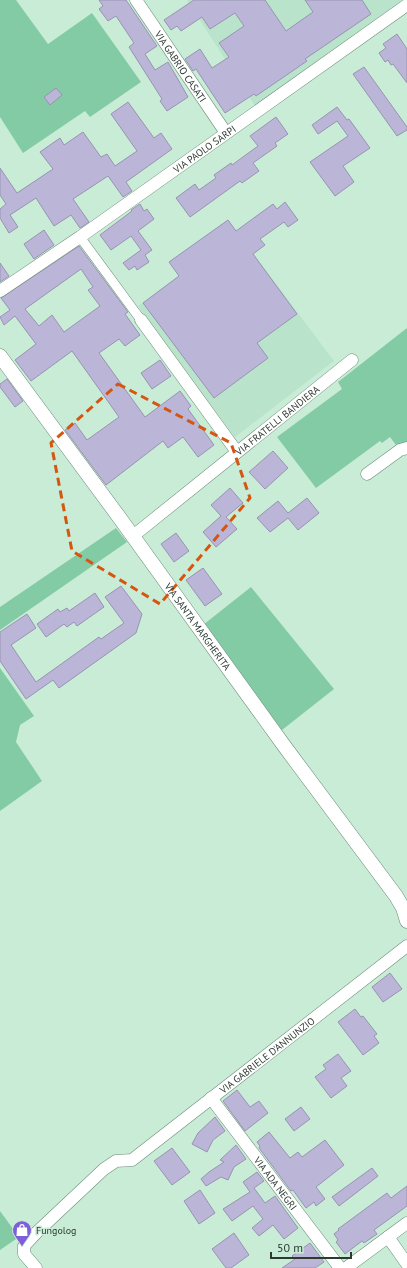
<svg xmlns="http://www.w3.org/2000/svg" width="407" height="1268" font-family="'PT Sans',sans-serif">
<style>
.built{fill:#b9e4cb}
.green{fill:#83cba4}
.building{fill:#bbb6d7;stroke:#9893b3;fill-rule:evenodd}
.lines{fill:none;stroke-linecap:round;stroke-linejoin:round}
.pedestrian-casing{stroke:#6c8c79;stroke-width:10}
.minor-casing{stroke:#6c8c79;stroke-width:13}
.tertiary-casing{stroke:#6c8c79;stroke-width:15}
.pedestrian{stroke:#fff;stroke-width:9}
.minor{stroke:#fff;stroke-width:12}
.tertiary{stroke:#fff;stroke-width:14}
.marked{fill:none;stroke:#d55610;stroke-width:3;stroke-dasharray:8 5;stroke-linejoin:round}
.labels{text-anchor:middle;dominant-baseline:central;stroke-width:3;stroke-linejoin:round;paint-order:stroke}
.street-label{font-size:10px;fill:#2c3a32;stroke:#c9ecd7}
.poi-label{font-size:10px;fill:#2c3a32;stroke:#c9ecd7;text-anchor:start}
</style>
<rect width="100%" height="100%" fill="#c9ecd7"/>
<path class="built" d="M187,0H401L399,4L255,106Z
M228,220L334,361L235,437L138,306L179,276L169,262Z"/>
<path class="green" d="M0,0H16L48,44L92,13L141,82L90,117L85,111L23,153L0,117Z
M407,328V442L396,445L390,437L382,443L380,441L316,488L277,437L342,389L338,382Z
M116,528L127,542L0,630V607Z
M251,587L334,689L282,730L203,625Z
M0,668L34,716L20,725L16,742L42,781L0,811Z
M0,1211L19,1237L0,1250Z"/>
<path class="building" d="M99,0H126L157,46L145,54L155,70L168,62L188,97L167,111L160,101L162,99L129,47L134,43L116,16L108,21L99,9L103,6Z
M194,0H265L286,31L313,12L305,0H362L371,14L305,59L307,61L256,96L254,94L225,113L196,69L193,71L185,59L200,49L212,68L229,57L219,43L244,26L235,13L210,29L202,17L181,31L177,26L171,30L164,20Z
M397,34L407,49V83L393,64L391,65L388,60L385,62L379,53L386,48L383,44Z
M364,67L407,127V130L397,136L353,74Z
M56,88L62,95L50,105L44,97Z
M128,102L154,138L161,133L172,149L126,182L132,191L123,197L108,176L73,199L89,222L80,228L71,215L54,226L36,198L10,215L18,227L9,233L0,218V209L6,204L0,195V168L17,193L53,169L40,152L60,138L64,145L83,132L101,157L107,154L115,166L137,151L111,114Z
M337,107L347,120L349,119L370,148L343,166L354,182L335,196L310,162L348,136L337,121L318,134L312,125Z
M276,117L288,134L275,143L277,146L253,163L259,171L242,183L240,181L190,217L176,198L195,184L199,190L216,178L214,175L231,163L232,165L258,146L250,136Z
M285,202L298,220L288,227L284,222L260,239L265,245L253,254L297,314L257,343L268,358L214,398L143,303L179,276L169,262L228,220L236,231L273,204L277,209Z
M140,204L144,211L147,209L154,219L138,231L152,250L145,255L149,262L137,270L135,266L129,270L123,263L141,250L131,236L111,250L100,235L132,211L131,210Z
M44,230L54,245L34,259L24,244Z
M79,246L128,312L125,314L140,335L125,346L119,339L99,353L145,417L180,391L191,406L188,409L214,445L198,457L183,437L168,448L163,441L106,485L65,430L75,423L87,440L119,417L72,351L31,381L15,360L36,344L15,316L4,325L0,317L10,310L1,298ZM81,269L93,287L88,290L100,306L64,332L52,315L39,326L25,309Z
M0,263L9,276L0,282Z
M160,360L171,376L152,389L141,373Z
M7,379L23,401L15,407L0,387V384Z
M273,451L288,468L265,489L249,472Z
M230,488L243,503L226,517L237,529L216,547L203,532L221,516L211,505Z
M307,498L319,513L298,530L288,518L270,532L257,518L278,501L288,513Z
M176,533L189,551L174,562L161,544Z
M203,568L222,594L205,606L186,580Z
M121,586L142,614L136,633L59,688L53,680L26,699L0,661V632L27,614L36,628L11,645L36,682L99,637L101,639L124,623L105,597Z
M95,593L104,607L77,626L74,622L67,627L64,624L46,637L37,624L58,609L60,612L67,608L69,611Z
M390,973L402,989L383,1002L372,987Z
M355,1009L361,1017L363,1016L377,1034L374,1036L379,1043L363,1055L338,1022Z
M338,1054L351,1071L341,1078L347,1086L331,1098L315,1077L326,1069L323,1065Z
M237,1090L250,1107L259,1101L268,1113L245,1131L223,1101Z
M301,1107L310,1119L294,1131L285,1119Z
M215,1117L225,1131L213,1140L207,1152L192,1144L198,1133Z
M269,1132L290,1158L298,1152L302,1157L325,1140L344,1165L316,1187L325,1199L316,1206L314,1202L306,1208L293,1190L291,1191L259,1148L260,1146L257,1142Z
M236,1145L246,1159L234,1167L228,1180L221,1177L206,1186L201,1179L209,1172L224,1162L220,1160Z
M172,1148L190,1172L172,1185L154,1161Z
M372,1168L378,1176L339,1206L332,1197Z
M257,1172L264,1181L254,1188L265,1203L275,1196L298,1228L284,1239L273,1225L259,1236L252,1228L263,1219L253,1206L232,1221L223,1209L250,1192L243,1182Z
M407,1186V1206L374,1230L377,1234L364,1243L362,1241L345,1254L336,1242L338,1240L334,1234L339,1230L338,1229L387,1193L391,1198Z
M200,1190L215,1213L199,1224L184,1201Z
M234,1233L249,1255L231,1268H226L212,1249Z
M310,1243L324,1262L315,1268H282L295,1259L292,1256Z"/>
<g class="lines">
<g class="pedestrian-casing">
<path id="pedestrian" d="M80,237L141,320"/>
</g>
<g class="minor-casing">
<g id="minor">
<path id="s1" d="M136,0L226,133"/>
<path id="s2" d="M0,291L80,237L407,5"/>
<path d="M141,320L237,452"/>
<path d="M367,474L400,450L407,448"/>
<path id="s3" d="M133,536L352,360"/>
<path id="s4" d="M211,1098L340,1268"/>
<path d="M388,1237L407,1264"/>
<path id="s5" d="M36,1268L24,1254V1246L37,1232L104,1169L116,1161L132,1160L407,946"/>
<path d="M346,1268L407,1223"/>
</g>
</g>
<g class="tertiary-casing">
<g id="tertiary">
<path id="s6" d="M0,356L119,517L285,747L396,896L403,908L407,921"/>
</g>
</g>
<use href="#pedestrian" class="pedestrian"/>
<use href="#minor" class="minor"/>
<use href="#tertiary" class="tertiary"/>
</g>
<path class="marked" d="M118,384L231,443L250,498L160,604L72,551L51,443Z"/>
<defs>
<g id="shop-pin" transform="scale(1)"><path d="M0 17L-7.5 6A9.5 9.5 0 1 1 7.5 6Z" fill="#7e5ed9" stroke="#c9ecd7"/><path d="M-5-2.5h2.3a2.7 3.5 0 0 1 5.4 0H5L5.5 6h-11ZM-1.5-2.5h3a1.5 2.3 0 0 0-3 0Z" fill="#fff"/></g>
</defs>
<g fill-rule="evenodd">
<use href="#shop-pin" x="22" y="1230"/>
</g>
<g class="labels">
<g class="street-label">
<text stroke="none"><textPath href="#s1" startOffset="80">VIA GABRIO CASATI</textPath></text>
<text stroke="none"><textPath href="#s2" startOffset="249">VIA PAOLO SARPI</textPath></text>
<text stroke="none"><textPath href="#s3" startOffset="185">VIA FRATELLI BANDIERA</textPath></text>
<text stroke="none"><textPath href="#s6" startOffset="335">VIA SANTA MARGHERITA</textPath></text>
<text stroke="none"><textPath href="#s5" startOffset="339">VIA GABRIELE D'ANNUNZIO</textPath></text>
<text stroke="none"><textPath href="#s4" startOffset="107">VIA ADA NEGRI</textPath></text>
</g>
<g class="poi-label">
<text x="36" y="1230">Fungolog</text>
</g>
</g>
<path d="M271 1252v6h80v-6" fill="none" stroke="#2c3a32" stroke-width="2"/>
<text x="277" y="1252" font-size="12" fill="#2c3a32" stroke="#c9ecd7" stroke-width="3" paint-order="stroke">50 m</text>
</svg>
